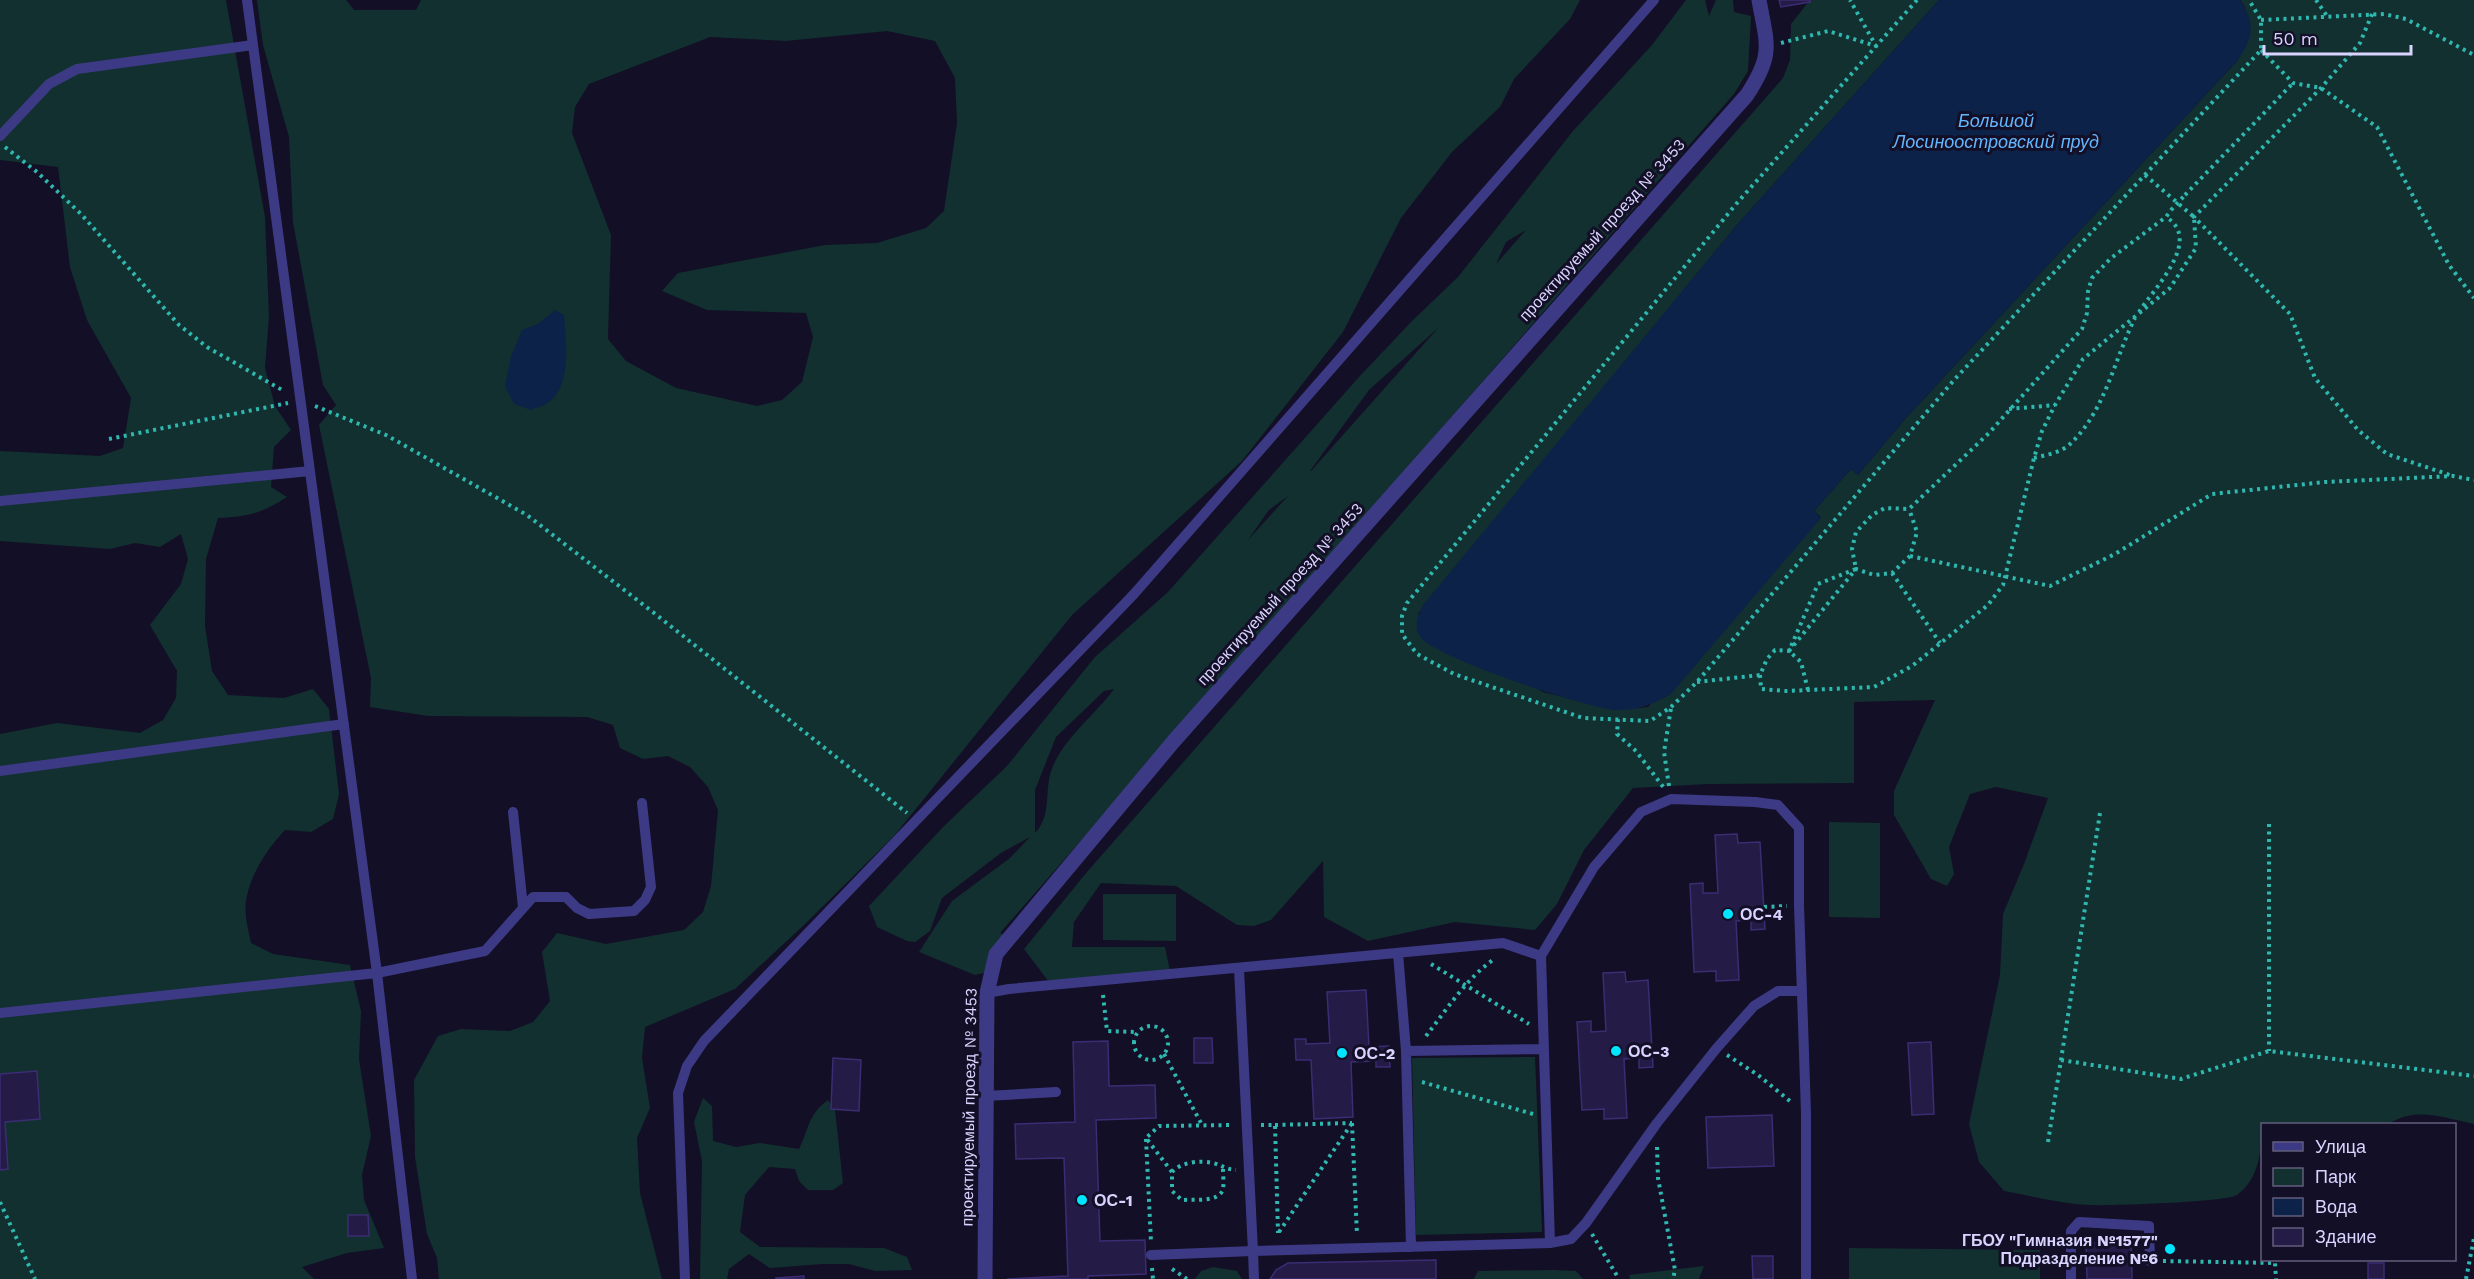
<svg xmlns="http://www.w3.org/2000/svg" width="2474" height="1279" font-family="'Work Sans',sans-serif">
<style>
.green{fill:#12302f;fill-rule:evenodd}
.water{fill:#0c2248}
.building{fill:#241b47;stroke:#3b2d73;stroke-width:1.5}
.lines{fill:none;stroke-linecap:round;stroke-linejoin:round}
.path{stroke:#2fb8b0;stroke-width:4;stroke-dasharray:3 4.5;stroke-linecap:butt}
.lane{stroke:#3d3a85;stroke-width:10}
.street{stroke:#3d3a85;stroke-width:15}
.path-bridge{stroke:#2fb8b0;stroke-width:4;stroke-dasharray:3 4.5;stroke-linecap:butt}
.poi-dot{fill:#00e5ff;stroke:#130f26;stroke-width:2}
.labels{text-anchor:middle;dominant-baseline:central;stroke-width:6;stroke-linejoin:round;paint-order:stroke}
.street-label{font-size:16px;fill:#d9d4ff;stroke:#130f26}
.poi-label{font-size:16px;font-weight:bold;fill:#d9d4ff;stroke:#130f26;text-anchor:start}
.water-label{font-size:18px;font-style:italic;fill:#62b6ff;stroke:#130f26}
</style>
<rect width="100%" height="100%" fill="#130f26"/>
<path class="green" d="M0,0H226L265,217L269,316L265,368L275,406L291,430L274,447L271,487L287,497C260,514 250,516 218,518L206,559L205,626L212,671L228,695L284,698L313,689L329,709L339,794L333,819L311,832L285,830C268,848 252,872 247,896C243,911 248,928 251,943L273,954L350,965L361,1011L359,1059L371,1136L362,1175L364,1200L384,1248L347,1253L302,1267L314,1279H0V734L57,723L140,733L163,720L176,698L177,671L150,625L181,584L188,559L181,534L160,547L135,543L110,549L0,541V451L100,456L123,448L131,398L87,320L70,267L58,167L0,160Z
M257,0H346L354,10H416L421,0H1580L1570,19L1514,79L1500,107L1452,152L1401,218L1343,332L1242,461L1072,615L894,836L804,925L735,989L645,1027L642,1058L650,1108L637,1138L640,1193L662,1279H439L437,1258L427,1234L415,1157L414,1080L438,1036L461,1029L510,1031L533,1022L550,1001L542,952L557,933L606,944L684,930L703,912L711,886L718,810L708,787L690,767L668,756L643,759L620,748L613,725L587,717L428,716L370,707L371,678L319,425L336,405L323,385L293,222L289,137L263,45ZM887,31L935,41L955,78L957,123L944,211L926,228L877,243L825,245L678,273L662,291L707,310L806,313L813,337L802,382L782,400L757,406L676,388L626,361L608,339L611,235L572,133L575,107L589,84L710,37L786,41Z
M1686,0H1705L1709,16L1716,0H1733L1734,12L1751,16L1748,71L1734,94L1000,933L1004,935L984,973L975,975L919,952L952,901L1010,858L1030,837L1001,853L942,898L930,931L915,942L907,941L877,927L869,906L944,826L1007,766L1095,657L1168,592L1359,377L1412,321L1458,277L1573,131L1652,45ZM1526,230L1496,264L1506,242ZM1438,328L1311,471H1310L1369,390ZM1288,496L1248,540L1269,510ZM1114,689C1095,715 1066,736 1053,766C1043,788 1053,815 1035,833V790L1056,737L1104,691Z
M1810,0H1939L1736,226L1418,614L1543,692L1615,710L1648,707L1821,517L1814,511L1851,469L1858,475L1905,419L2238,60L2245,7L2240,0H2474V1124C2445,1118 2415,1106 2389,1124H2262C2262,1150 2259,1179 2237,1195C2227,1202 2110,1206 2090,1205C2062,1204 2032,1196 2004,1191L1979,1162L1969,1124L2000,975L2003,914L2024,864L2048,798L1996,787L1970,794L1949,847L1954,874L1947,886L1931,879L1894,815V791L1935,700L1854,702V783L1709,784L1633,788L1584,850L1557,904L1535,930L1455,922L1368,941L1324,917L1323,861L1271,920L1254,926L1237,925L1176,886L1101,883L1074,922L1072,947H1165L1170,971L1049,982L1024,949L1087,872L1783,78L1790,60L1791,24Z
M1829,822L1880,823V918L1829,917Z
M1103,894H1176V941L1103,940Z
M1535,1057L1542,1232L1416,1235L1412,1058Z
M703,1098L712,1106L713,1141L736,1147L760,1143L799,1149C809,1129 808,1114 828,1100L835,1110L843,1183L833,1190H808L799,1181L795,1169L769,1167L745,1195L740,1232L760,1247L884,1248L907,1257L912,1270L875,1271L849,1264H823L770,1268L749,1254L729,1269L727,1279H700L702,1161L694,1122Z
M1849,1248L2040,1250V1279H1849Z
M1704,1266L1699,1279H1630L1629,1275Z
M1213,1267L1237,1271L1242,1279H1195L1201,1271Z
M1553,1270L1576,1271L1583,1279H1474L1478,1271Z"/>
<path class="water" d="M1939,0H2240C2256,24 2253,37 2238,60L1905,419L1858,475L1851,469L1814,511L1821,518L1671,694C1654,704 1637,711 1615,710C1583,707 1444,660 1422,639C1413,629 1417,616 1423,605L1736,226Z
M555,310L564,315C566,339 572,385 549,402C545,406 537,407 531,410L514,404L505,386L511,356L522,330L538,324Z"/>
<path class="building" d="M1779,0H1810V2L1781,7Z
M1737,834L1738,843L1760,842L1765,929L1751,930V920L1736,921L1739,980L1716,981V971L1694,972L1690,884L1703,883V893H1718L1715,835Z
M1625,972L1626,982L1648,980L1653,1067L1639,1068V1058L1624,1059L1627,1118L1604,1119V1109L1582,1110L1577,1022L1591,1021V1032L1606,1031L1603,973Z
M1366,990L1369,1047L1389,1046L1390,1067H1376V1061L1351,1062L1353,1117L1314,1119L1311,1060H1296L1295,1039H1306V1044L1330,1043L1327,992Z
M1194,1038H1212L1213,1063H1194Z
M1108,1041L1109,1086L1155,1085L1156,1118L1096,1120L1100,1241L1145,1240L1146,1274L1088,1276V1279H1007L1068,1276L1064,1158L1016,1159L1015,1124L1075,1122L1073,1042Z
M1931,1042L1934,1114L1912,1115L1908,1043Z
M833,1058L861,1060L859,1111L831,1109Z
M37,1071L40,1119L5,1122L8,1169L0,1170V1074Z
M1772,1115L1774,1166L1708,1168L1706,1117Z
M348,1215H368L369,1236H348Z
M2131,1242L2132,1279H2087L2086,1243Z
M1752,1256H1773V1279H1753Z
M1436,1260V1279H1270L1276,1270L1288,1263Z
M2368,1263H2384V1279H2368Z
M804,1276V1279H776V1278Z"/>
<g class="lines">
<path class="path" d="M1917,0L1737,203L1407,603L1402,616V634L1417,654L1454,674L1583,718L1650,721L1671,707L1697,682L1954,380L2261,50V20L2249,0
M2316,0L2327,16
M2372,14L2360,43L2321,88L2194,217L2290,314L2315,378L2358,430L2387,454L2453,476
M2261,20L2384,14L2406,19L2474,55
M1781,43L1828,31L1876,46L1850,0
M2261,50L2293,83L2321,88L2377,127L2449,265L2474,298
M5,147L37,172L81,214L179,325L207,347L284,391
M2185,195L2293,83
M2139,312C2155,287 2203,240 2166,217
M315,406L386,435L527,515L654,613L907,813
M2009,409L2055,405
M109,439L288,403
M2034,458C2045,455 2060,453 2069,445C2105,412 2114,360 2135,318
M1910,556L2050,586L2115,554L2212,494L2325,482L2453,476L2474,480
M1892,573L1940,643
M1760,675L1761,689L1786,691L1874,687L1912,666L1988,605L2003,585L2034,458L2042,431L2055,405L2083,359L2170,288L2196,248L2194,217L2145,175
M1697,682L1760,675L1767,659L1775,650L1789,651L1818,584L1856,569L1852,549L1856,532L1872,515L1885,508L1909,509L1989,433L2082,329L2087,313L2088,291L2092,278L2110,259L2166,217L2171,210
M1808,690L1801,662L1789,651L1856,569L1874,575L1892,573L1910,556L1917,532L1909,509
M1618,719L1617,734L1636,751L1664,788
M1669,786L1664,752L1671,708
M2269,824V1051
M1764,907L1787,906
M1431,964L1529,1024
M1103,995L1107,1031L1136,1032
M1134 1043a17 17 0 1 1 34 0a17 17 0 1 1-34 0Z
M1426,1036C1447,1009 1466,979 1494,959
M1164,1054L1202,1125
M1727,1055L1758,1075L1791,1102
M2061,1060L2181,1079L2269,1051L2474,1076
M1422,1082L1533,1114
M1352,1123L1357,1235
M1261,1125H1275L1278,1233
M1275,1125L1352,1123
M1146,1139L1151,1242
M2048,1142L2100,813
M1657,1147L1658,1178L1675,1270L1673,1279
M1223,1169C1223,1175 1224,1183 1223,1189C1219,1203 1194,1199 1182,1200L1172,1191V1172C1181,1162 1200,1160 1213,1163C1222,1165 1224,1169 1236,1170
M1172,1172L1146,1138L1159,1126L1232,1125
M0,1202L35,1279
M1279,1232L1352,1123
M1592,1234L1619,1279
M2163,1261L2275,1263L2276,1279
M1152,1268L1153,1279
M1172,1269L1187,1279
M2466,1279L2474,1238"/>
<path class="lane" d="M247,0L377,973L412,1279
M0,136L49,84L77,69L253,45
M0,501L310,471
M0,771L344,724
M513,812L523,907
M1398,953L1406,1051L1543,1049
M987,993L1009,989L1503,943L1541,956
M0,1013L377,973L485,951L533,897H566L577,908L589,914L634,911L645,900L651,887L642,803
M1406,1051L1411,1247
M986,1096L1056,1092
M1550,1243L1571,1239L1586,1223L1657,1123L1716,1049L1754,1006L1778,991H1802
M1151,1255L1253,1251L1239,969
M685,1279L678,1093L687,1066L704,1041L1134,594L1654,0
M1254,1279L1253,1251L1550,1243L1541,956L1594,867L1641,812L1671,799L1755,802L1778,805L1799,828V905L1806,1113V1279
M2071,1279V1231L2079,1222L2149,1226L2150,1261"/>
<path class="street" d="M985,1279L987,993L996,954L1173,742L1747,95C1774,54 1767,45 1759,0"/>
<path class="path-bridge" d="M2171,210L2185,195"/>
</g>
<g class="poi-dot">
<circle cx="1728" cy="914" r="6"/>
<circle cx="1616" cy="1051" r="6"/>
<circle cx="1342" cy="1053" r="6"/>
<circle cx="1082" cy="1200" r="6"/>
<circle cx="2170" cy="1249" r="6"/>
</g>
<g class="labels">
<g class="street-label">
<text transform="translate(1602 230) rotate(-48)">проектируемый проезд № 3453</text>
<text transform="translate(1280 594) rotate(-48)">проектируемый проезд № 3453</text>
<text transform="translate(969 1107) rotate(-89)">проектируемый проезд № 3453</text>
</g>
<g class="poi-label">
<text x="1740" y="914">ОС-4</text>
<text x="1628" y="1051">ОС-3</text>
<text x="1354" y="1053">ОС-2</text>
<text x="1094" y="1200">ОС-1</text>
<text x="2158" y="1240" text-anchor="end">ГБОУ "Гимназия №1577"<tspan x="2158" dy="18">Подразделение №6</tspan></text>
</g>
<g class="water-label">
<text x="1996" y="120">Большой<tspan x="1996" dy="21">Лосиноостровский пруд</tspan></text>
</g>
</g>
<rect x="2261" y="1123" width="195" height="138" fill="#130f26" stroke="#625e7d" stroke-width="1.5"/>
<rect x="2273" y="1142" width="30" height="9" fill="#3d3a85" stroke="#625e7d" stroke-width="1.5"/>
<text x="2315" y="1153" font-size="18" fill="#d9d4ff">Улица</text>
<rect x="2273" y="1168" width="30" height="18" fill="#12302f" stroke="#625e7d" stroke-width="1.5"/>
<text x="2315" y="1183" font-size="18" fill="#d9d4ff">Парк</text>
<rect x="2273" y="1198" width="30" height="18" fill="#0c2248" stroke="#625e7d" stroke-width="1.5"/>
<text x="2315" y="1213" font-size="18" fill="#d9d4ff">Вода</text>
<rect x="2273" y="1228" width="30" height="18" fill="#241b47" stroke="#625e7d" stroke-width="1.5"/>
<text x="2315" y="1243" font-size="18" fill="#d9d4ff">Здание</text>
<path d="M2264 45v9h147v-9" fill="none" stroke="#d9d4ff" stroke-width="3"/>
<text x="2273" y="45" font-size="18" fill="#d9d4ff" stroke="#130f26" stroke-width="4.5" paint-order="stroke">50 m</text>
</svg>
